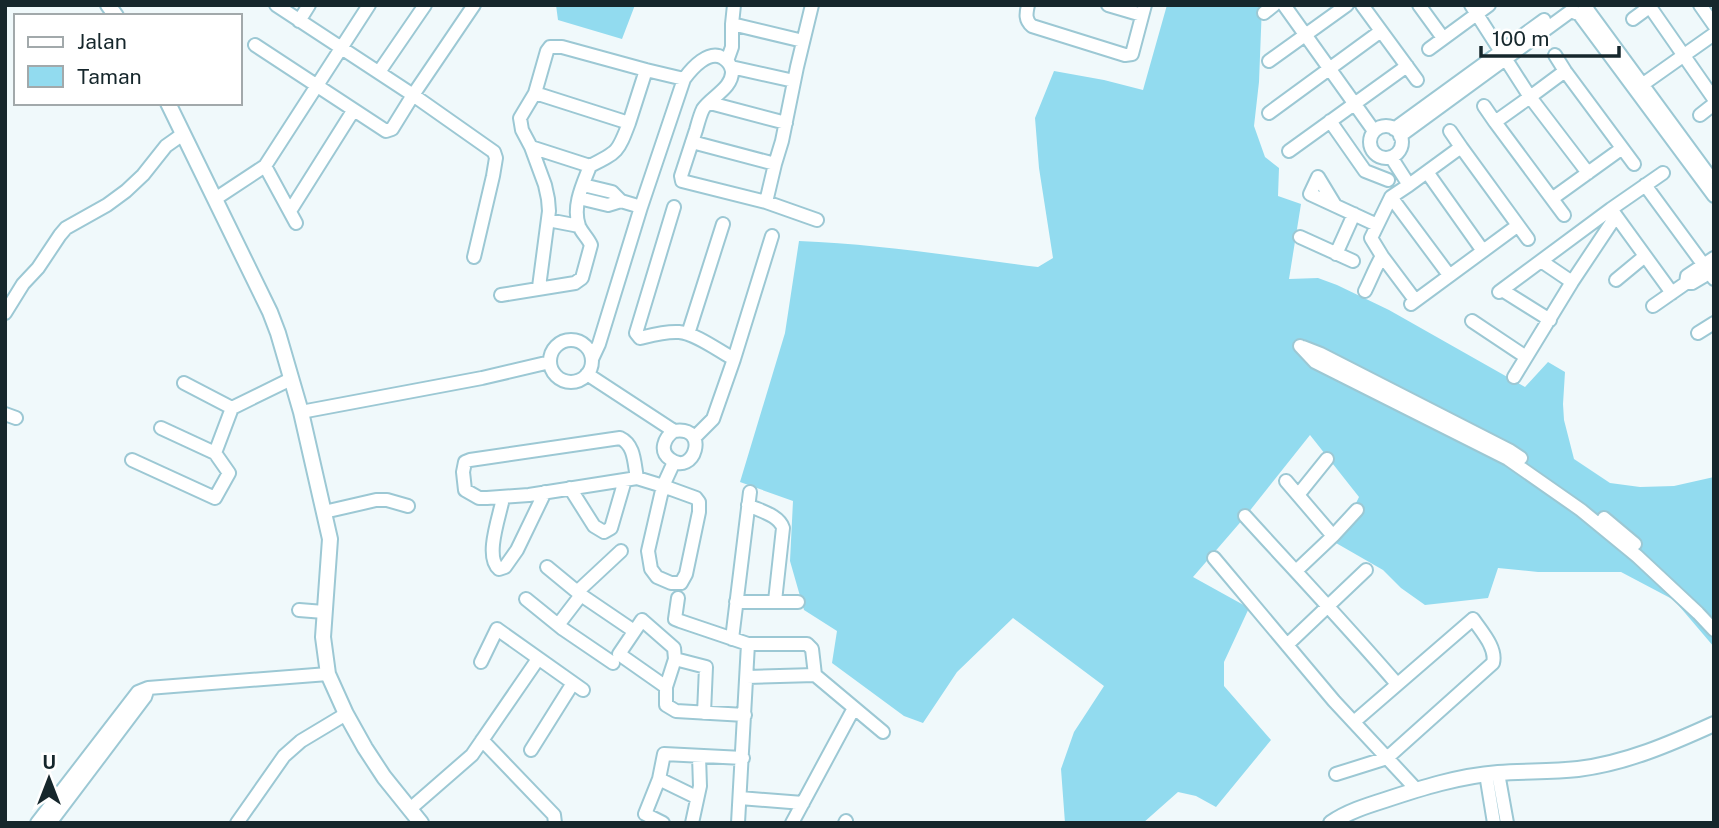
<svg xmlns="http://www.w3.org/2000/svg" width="1719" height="828" font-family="'Public Sans',sans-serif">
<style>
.green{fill:#92dbef}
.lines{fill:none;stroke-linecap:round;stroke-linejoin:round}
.minor-casing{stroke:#9cc8d4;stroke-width:16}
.major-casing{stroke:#9cc8d4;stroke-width:18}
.minor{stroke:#fff;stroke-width:12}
.major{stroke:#fff;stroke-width:14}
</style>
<rect width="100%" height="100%" fill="#f0f9fb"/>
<path class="green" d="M556,5H635L622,39L558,20Z
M1167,5H1262L1259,82L1254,126L1265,157L1279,168L1278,196L1301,204L1289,279L1318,278L1337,285L1389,310L1525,387L1548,362L1565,372L1563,404L1564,420L1574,459L1610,483L1640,487L1674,486L1714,477V647L1674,600L1621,572H1538L1498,568L1488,598L1425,605L1401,588L1383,570L1336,543L1359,497L1310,435L1244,518L1193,577L1249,608L1224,662V686L1271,740L1216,807L1196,796L1178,792L1143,823H1065L1061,769L1074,732L1104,686L1013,618L957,672L923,723L904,716L832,663L837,631L804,610L790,561L793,501L740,482L785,333L799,241C879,244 959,257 1038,267L1053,258L1039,168L1035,118L1054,71L1104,80L1143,90Z"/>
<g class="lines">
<g class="minor-casing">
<path id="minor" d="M276,5L413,95L494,152L496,158L493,176L474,257
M734,5L732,24L803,41
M1028,5C1026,14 1025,20 1032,26L1125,55L1132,54L1145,5
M1108,5L1142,15
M1284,5L1374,131
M1362,5L1417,80
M1419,5L1443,38
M1471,5L1530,97L1565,71L1555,55
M1700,5L1714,25
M1650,7L1714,99
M1587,9L1711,178
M1264,13L1274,5
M1579,14L1714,196
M1633,19L1652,5
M299,21L309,5
M255,45L386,131L392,129L413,95L474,5
M1429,49L1489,5
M727,61L732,47V24
M1269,61L1347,5
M731,67L794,81
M1565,71L1634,164
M379,72L425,5
M1639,87L1714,34
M535,93L629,123L646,70
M710,103L786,123
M1484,106L1495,122L1530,97L1588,173
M1269,113L1381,31
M1700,115L1714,104
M1330,121L1365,171L1388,180
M1495,122L1564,215
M1370 142a16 16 0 1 1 32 0a16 16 0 1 1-32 0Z
M1394,129L1544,20
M1400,136L1571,11C1578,15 1585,14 1588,5
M692,142L775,164
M531,147L590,166
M1461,147L1528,239
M1289,151L1407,66
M1391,157L1409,185L1461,147L1450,131
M265,166L296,223
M1427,172L1483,251
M1663,173L1611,209L1672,293
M583,185L612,192L621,201L641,207
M1645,185L1714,279
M1391,197L1449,275
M579,198L608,205L621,201
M1553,198L1621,149
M215,199L265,166L369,5
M766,202L775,164L782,141L797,67L812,5
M1335,205L1318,177L1310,194L1377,225
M674,207L636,333L640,338C652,335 666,331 679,332C695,333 719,351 734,359L772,236
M290,211L353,111
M548,220L579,226
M1300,237L1353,261
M1336,254L1354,214
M1382,256L1415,300
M1541,261L1572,282
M1616,280L1645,256
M1686,283L1687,276L1714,258
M539,287L549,211L548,199L545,185L531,147L522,130L520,118L535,93L547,51L550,47H562L646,70L684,79
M1502,290L1550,320
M1365,291C1371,279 1375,268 1382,256L1371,238L1391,197L1409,185
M1499,292L1611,209
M501,295L575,283L582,278L591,245C588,238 582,233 579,226C572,206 583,184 590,166C618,152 618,152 629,123
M1411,304L1517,226
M1653,306L1686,283H1692L1714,270
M5,313L23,284L38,268L60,235L66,228L107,205L126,191L143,175L166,146L183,134
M1472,321L1526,357
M1698,333L1714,323
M688,334L723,224
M550 361a21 21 0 1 1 42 0a21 21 0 1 1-42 0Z
M1300,346L1315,362L1508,459L1581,510L1637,556L1698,613L1714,630
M1303,347L1321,354L1509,450L1521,458
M592,359L599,344L641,207L684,79C692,68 709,49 723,58C728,61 731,65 732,71C733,88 711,97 703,109C700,115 698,123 696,130C691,145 686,161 681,176L682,181L766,202L817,220
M587,374L674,431C711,425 694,478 670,459C659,451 664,438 674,431
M1514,377L1572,282L1616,216
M184,383L232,408
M301,412L482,378L550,362
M5,414L16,418
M161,428L215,453L232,408L291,379
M694,438L713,419L734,359
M132,460L215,498L229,473L215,453
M637,478C634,463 635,445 620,438L470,460L465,462L463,472L465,490L479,498H487L529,495L637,478L663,486L674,462
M1286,481L1333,536L1296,571
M663,486L696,498L699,502V512L686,574L681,583H671L657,577L651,569L648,551Z
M570,488L594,526L604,532L611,528L625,480
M1298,495L1327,459
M503,498C500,515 484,557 499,569L505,567L517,550L545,492
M748,505C760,511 779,515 783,528L775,601
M324,512L376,500H387L408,506
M1245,516C1296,572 1348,627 1397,684
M1604,518L1635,544
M1333,536L1357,510
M1214,558L1334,701L1416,789
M547,567L581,595
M577,592L621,551
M678,598L675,619L680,621L748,644H807L812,649L815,675L883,732
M526,599L563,629L613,663
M736,602H798
M299,610L324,612
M558,625L581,595L634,631
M732,639L750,492
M1287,645L1366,570
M675,659L666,687V705L676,711L745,715
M481,662L497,629L583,690
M747,677L815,675
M666,687L619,654L642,620L674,648L675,659L706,667L704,713
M482,740L554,815L555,823
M531,750L573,683
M1498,773L1507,823
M1336,774L1387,758L1493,663C1497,648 1481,631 1473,619L1355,721
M1486,774L1494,823
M659,779L696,797
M740,798L803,803
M410,809L472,755L538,659
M37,823L138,692L148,688L328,674
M50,823L145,697L148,688
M237,823L284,756L301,741L346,714
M663,823L645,814L659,779L664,754L743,758
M692,823L700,786L699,756
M738,823L748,644
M792,823L854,708
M845,823L846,821"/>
</g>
<g class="major-casing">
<path id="major" d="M108,5L116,16
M168,103L270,312L278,333L301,412L330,539L323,637L328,674L346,714L365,748L384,777L421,823
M1331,823C1347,812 1366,806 1385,800C1421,788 1459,776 1498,773C1525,771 1551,772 1578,769C1626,763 1670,744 1714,724"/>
</g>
<use href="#minor" class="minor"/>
<use href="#major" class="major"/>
</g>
<rect width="1719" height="828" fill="none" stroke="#16272c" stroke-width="14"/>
<rect x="14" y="14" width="228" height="91" fill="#ffffff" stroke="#a2a9ab" stroke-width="2"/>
<rect x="28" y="37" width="35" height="10" fill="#ffffff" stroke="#a2a9ab" stroke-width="2"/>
<text x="77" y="49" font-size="21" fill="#16272c">Jalan</text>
<rect x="28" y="66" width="35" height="21" fill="#92dbef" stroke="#a2a9ab" stroke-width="2"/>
<text x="77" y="84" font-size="21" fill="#16272c">Taman</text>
<g transform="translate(49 779)" stroke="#ffffff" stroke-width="5" paint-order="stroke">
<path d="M0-5L12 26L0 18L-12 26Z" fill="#16272c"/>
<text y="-10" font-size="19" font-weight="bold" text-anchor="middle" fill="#16272c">U</text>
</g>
<path d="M1481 46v10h138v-10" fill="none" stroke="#16272c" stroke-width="3.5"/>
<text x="1492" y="46" font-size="21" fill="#16272c" stroke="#ffffff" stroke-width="5" paint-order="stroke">100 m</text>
</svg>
